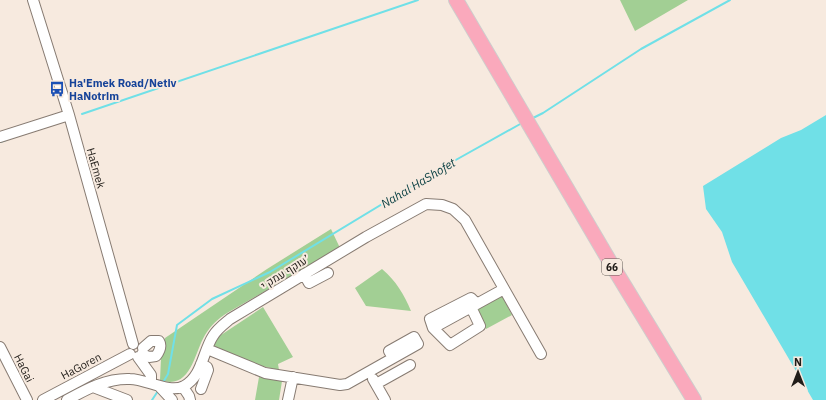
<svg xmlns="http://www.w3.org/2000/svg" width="826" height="400" font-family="'IBM Plex Sans',Heebo,sans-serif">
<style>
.green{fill:#a2cf94}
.water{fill:#70e0e7}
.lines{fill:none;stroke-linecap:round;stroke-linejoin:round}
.stream{stroke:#70e0e7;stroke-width:2}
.minor-casing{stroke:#877b72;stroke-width:12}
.highway-casing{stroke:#cecdcc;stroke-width:16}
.minor{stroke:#fff;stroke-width:10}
.highway{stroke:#faa9bc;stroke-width:14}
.labels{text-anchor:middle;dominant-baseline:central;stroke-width:4;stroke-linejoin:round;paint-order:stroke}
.shield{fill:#f7eadf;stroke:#615a54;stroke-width:1}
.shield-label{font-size:10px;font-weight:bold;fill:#211d19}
.transit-label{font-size:11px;font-weight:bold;fill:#164399;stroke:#f7eadf;text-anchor:start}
.street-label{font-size:11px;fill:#211d19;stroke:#f7eadf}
.water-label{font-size:12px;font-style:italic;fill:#0d4245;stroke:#f7eadf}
</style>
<rect width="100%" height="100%" fill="#f7eadf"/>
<path class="green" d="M620,0H688L635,31Z
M331,229L340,248L227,313C218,319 211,325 205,335C194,353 191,391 160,380L161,358L165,338L267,269Z
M382,269C396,281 404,294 411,311L366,306L355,288Z
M501,294L512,315L486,329L475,308Z
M263,307L293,357L278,364L279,370L262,366L214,347V345L218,337Z
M259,377L282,381L279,400H255Z"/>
<path class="water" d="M826,115V400H813L732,262L722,232L706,209L703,186L781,138L801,130Z"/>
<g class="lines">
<path class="stream" d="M82,114L418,0
M531,119L543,113L641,49L730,0
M0,142L6,140
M162,384L168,374L177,325L212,299L270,272L445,166L522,123
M152,400L158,391"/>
<g class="minor-casing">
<path id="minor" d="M33,0L69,115L133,344
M0,137L69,115
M304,274L309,283L328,273
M477,304L471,298L430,319L433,328L504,289
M433,328L450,345L480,326L471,307
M0,347L27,400
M207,349L265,373L340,385L347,384L418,344L414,337L389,351L393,358
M142,354L149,357L156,356C159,352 162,346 159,341H151L143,348
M138,357L151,375V383
M373,379L385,400
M376,384L410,365
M159,386L172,400
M93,387L127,400
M183,387L189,396L190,400
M201,389L208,370L207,367L201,364
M43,400L130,354
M67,400C87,389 107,378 130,379C146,379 170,394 184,386C202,377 203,351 213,336C217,329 224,324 230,319L366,237L426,204L442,205L453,209L465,220L541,354
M288,400L293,377"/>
</g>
<g class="highway-casing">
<path id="highway" d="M456,0L613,267L694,400"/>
</g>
<use href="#minor" class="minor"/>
<use href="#highway" class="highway"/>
</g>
<defs>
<g id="bus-bare" transform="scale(1.2)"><path d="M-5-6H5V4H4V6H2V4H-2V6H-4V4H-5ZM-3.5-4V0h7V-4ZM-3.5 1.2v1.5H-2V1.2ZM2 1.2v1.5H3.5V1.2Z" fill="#1a4fb4" stroke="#f7eadf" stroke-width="2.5" paint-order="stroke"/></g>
</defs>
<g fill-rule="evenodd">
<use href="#bus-bare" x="57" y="89"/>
</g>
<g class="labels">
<rect class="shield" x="602" y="259" width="20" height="16" rx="3"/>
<g class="shield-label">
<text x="612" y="267">66</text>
</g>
<g class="transit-label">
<text x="69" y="83">Ha'Emek Road/Netiv<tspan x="69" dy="13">HaNotrim</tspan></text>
</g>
<g class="street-label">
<text transform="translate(96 168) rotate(74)">HaEmek</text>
<text transform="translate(285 272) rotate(-32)">עוקף עמק י’</text>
<text transform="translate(81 366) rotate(-28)">HaGoren</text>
<text transform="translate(24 368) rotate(63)">HaGai</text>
</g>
<g class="water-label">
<text transform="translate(418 183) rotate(-31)">Nahal HaShofet</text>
</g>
</g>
<g transform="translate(798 372)" stroke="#f7eadf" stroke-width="3" paint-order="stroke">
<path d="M0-3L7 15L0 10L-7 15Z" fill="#211d19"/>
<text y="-6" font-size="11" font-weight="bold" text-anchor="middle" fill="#211d19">N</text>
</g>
</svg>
